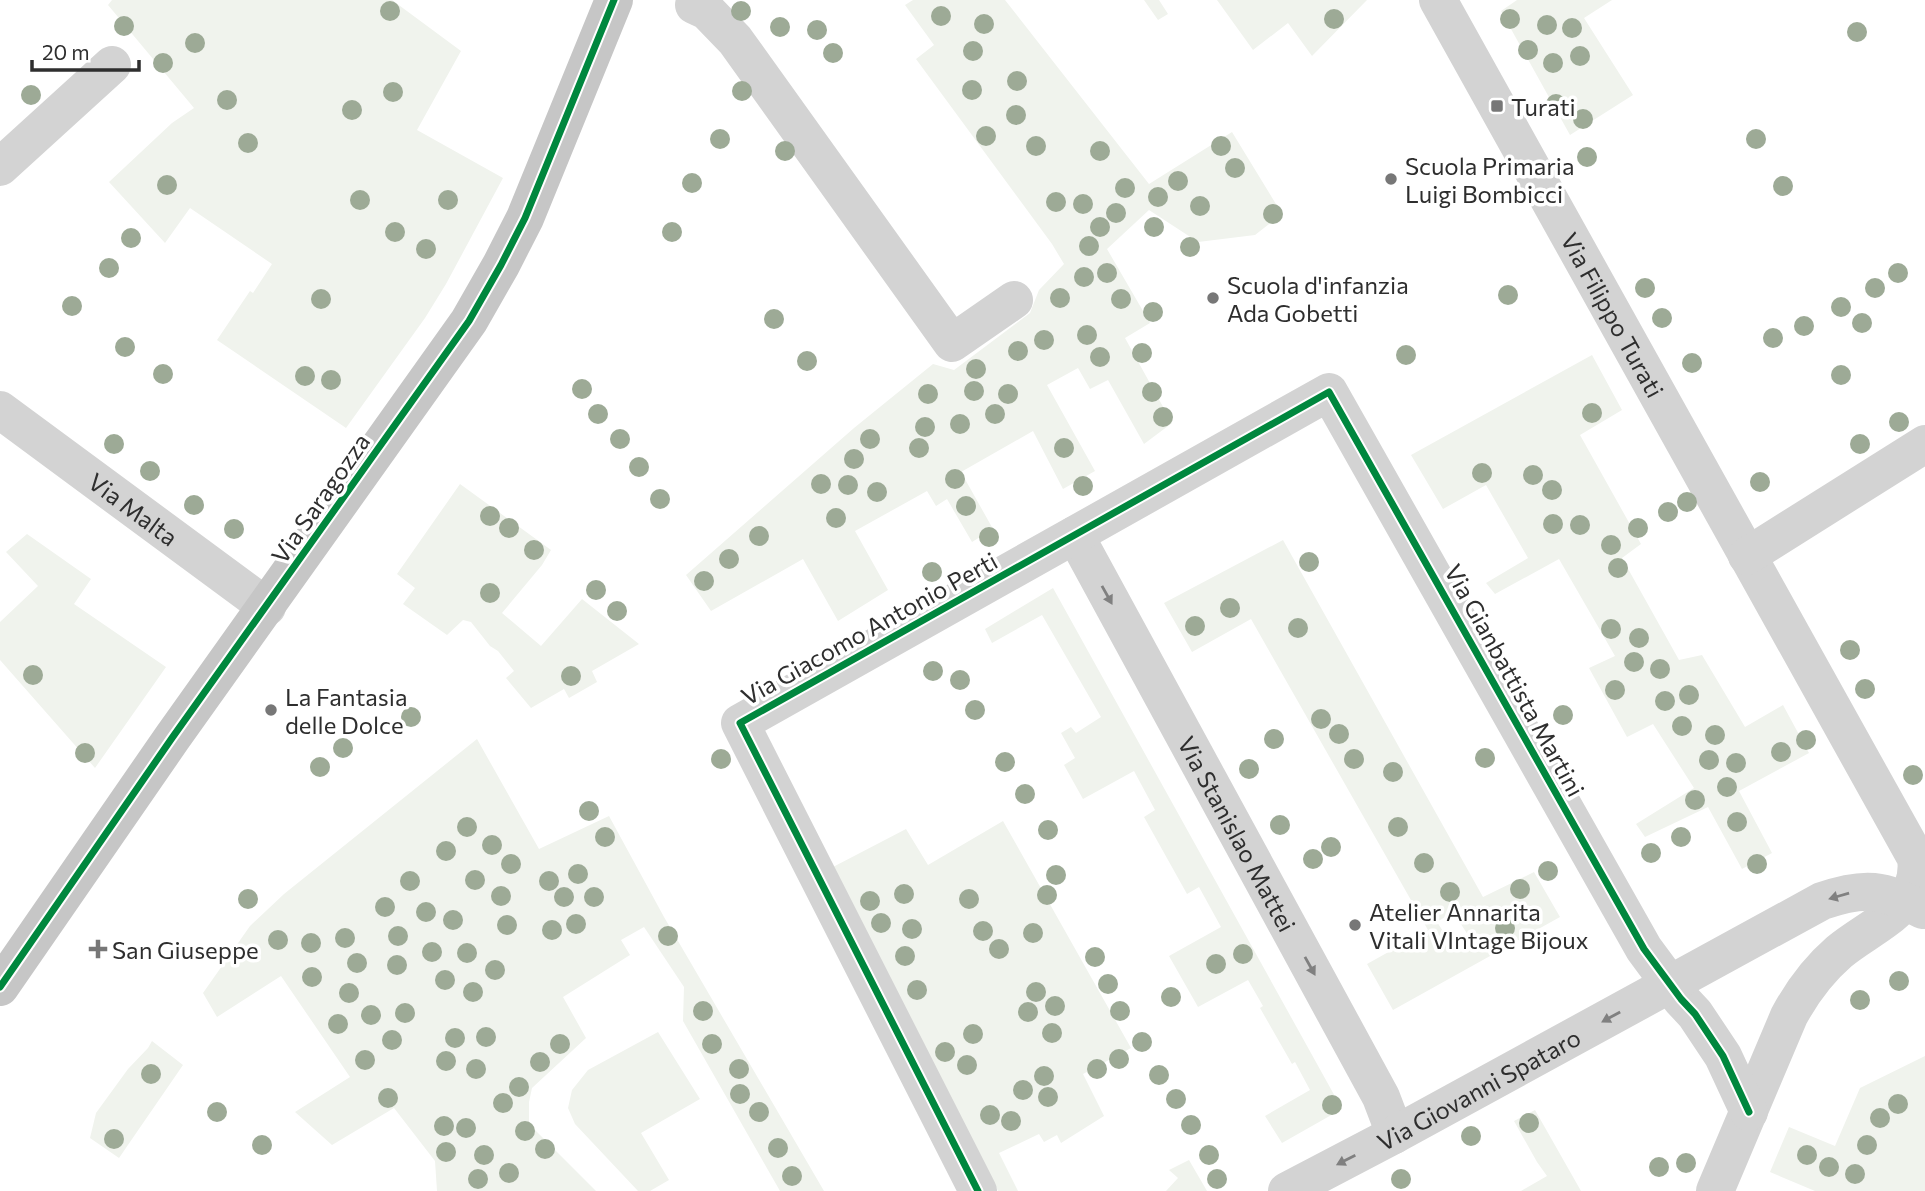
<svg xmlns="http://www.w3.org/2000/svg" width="1925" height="1191" font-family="Commissioner,sans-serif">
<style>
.grass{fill:#f0f3ed;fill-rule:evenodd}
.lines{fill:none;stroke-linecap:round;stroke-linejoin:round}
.minor{stroke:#d3d3d3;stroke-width:38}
.major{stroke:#c6c6c6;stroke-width:38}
.cycleway-casing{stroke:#fff;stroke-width:11}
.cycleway{stroke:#00873e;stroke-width:7}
.tree{fill:#9daa96}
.oneway{fill:#808080}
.poi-dot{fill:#777;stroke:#fff;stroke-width:2.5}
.labels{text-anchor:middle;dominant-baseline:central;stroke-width:7;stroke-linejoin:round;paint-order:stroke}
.poi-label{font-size:24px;fill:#2e2e2e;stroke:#fff;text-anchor:start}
.street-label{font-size:24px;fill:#2e2e2e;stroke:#fff}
</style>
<rect width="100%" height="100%" fill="#fff"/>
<path class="grass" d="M112,0H392L461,51L417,130L503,178L446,284L425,318L346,428L217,340L250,291L253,293L272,264L190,208L165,243L109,182L172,123L194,108L108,5Z
M913,0H1005L1149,184L1232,132L1282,214L1255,235L1198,242L1149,210L1107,249L1150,323L1125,338L1172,423L1144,444L1108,380L1090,389L1078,368L1047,385L1095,471L1063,489L1033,431L961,472L993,529L972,542L947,499L936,506L927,491L855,531L888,590L838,621L803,559L711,611L686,575L854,428L933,364L954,370L1030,313L1039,290L1064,264L1052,244L916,59L934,45L905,5Z
M1144,0H1159L1168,14L1158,20Z
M1217,0H1367L1312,56L1288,23L1253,50Z
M1517,0H1612L1584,18L1633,95L1570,135L1501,11Z
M1592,355L1622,410L1580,435L1641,544L1622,558L1679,660L1702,655L1745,727L1783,705L1809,753L1739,791L1772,853L1742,869L1708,807L1645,837L1636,824L1694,788L1653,724L1627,737L1589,668L1615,656L1559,559L1495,594L1486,583L1528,558L1486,485L1443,509L1411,455Z
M460,484L551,550L542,565L502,613L541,646L582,599L639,644L592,671L597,682L569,698L564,689L531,708L506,678L514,671L498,651L490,646L471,622L463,620L447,635L403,604L415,588L397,574Z
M27,534L91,579L74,604L166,667L95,768L0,660V622L38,586L6,552Z
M1283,540L1483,897L1534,872L1560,917L1393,1010L1367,964L1428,930L1251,619L1192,652L1164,603ZM1453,912L1470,938L1454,948L1437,922Z
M1053,588L1342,1109L1282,1143L1265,1116L1310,1090L1295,1062L1292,1064L1260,1008L1263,1006L1248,980L1198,1007L1169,956L1221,927L1199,887L1187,894L1144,817L1155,810L1134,771L1083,799L1064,765L1075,758L1061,733L1071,727L1076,733L1101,717L1042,615L992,643L985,629Z
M477,739L539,849L609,816L664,917L824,1191H780L683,1021L684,987L644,927L621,940L630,955L563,997L586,1038L532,1088L529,1102V1124L596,1191H437L435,1161L394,1108L332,1145L295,1112L350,1077L281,976L217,1017L203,993L250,926L284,894Z
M1003,821L1131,1048L1083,1074L1104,1116L1061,1143L1057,1135L1044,1142L1039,1134L999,1153L1018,1191H998L833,867L906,829L928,865Z
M658,1032L700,1099L641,1133L669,1180L650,1191H638L575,1124L568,1108L572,1090L588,1070Z
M152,1041L183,1065L119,1158L90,1138L96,1113L128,1069L148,1048Z
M1925,1056V1191H1815L1770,1172L1789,1127L1835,1146L1860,1088Z
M1535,1110L1581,1191H1521L1547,1176L1537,1162L1514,1121Z
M1189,1160L1207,1191H1166L1178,1178L1169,1170Z"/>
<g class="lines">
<g class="minor">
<path id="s1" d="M1438,0L1916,858C1923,909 1871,925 1839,952C1817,971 1802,992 1789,1016L1715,1191"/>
<path d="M694,5L707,11L735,40L952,343L1014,300"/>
<path d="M0,167L112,65"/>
<path id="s2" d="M0,410L267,607"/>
<path id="s3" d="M1075,535L1381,1097L1389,1118L1394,1135"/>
<path d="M1747,556L1925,444"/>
<path d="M978,1191L740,723L1329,392L1644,949L1681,999L1695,1014L1723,1056L1749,1112"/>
<path id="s4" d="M1287,1191L1394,1135L1822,901C1866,886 1882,889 1923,910"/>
</g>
<path class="major" d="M0,987L172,738L469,321L501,265L525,218L614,0"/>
<g class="cycleway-casing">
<path id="cycleway" d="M0,987L172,738L469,321L501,265L525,218L614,0
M978,1191L740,723L1329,392L1644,949L1681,999L1695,1014L1723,1056L1749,1112"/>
</g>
<use href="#cycleway" class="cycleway"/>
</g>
<g class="tree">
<circle cx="390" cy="11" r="10"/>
<circle cx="741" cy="11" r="10"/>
<circle cx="941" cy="16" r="10"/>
<circle cx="1334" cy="19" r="10"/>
<circle cx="1510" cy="19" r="10"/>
<circle cx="984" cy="24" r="10"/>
<circle cx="1547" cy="25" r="10"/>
<circle cx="124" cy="26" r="10"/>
<circle cx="780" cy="27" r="10"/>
<circle cx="1572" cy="28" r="10"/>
<circle cx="817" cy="30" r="10"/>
<circle cx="1857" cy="32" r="10"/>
<circle cx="195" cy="43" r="10"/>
<circle cx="1528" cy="50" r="10"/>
<circle cx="973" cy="51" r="10"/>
<circle cx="833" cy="53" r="10"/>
<circle cx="1580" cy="56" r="10"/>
<circle cx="163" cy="63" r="10"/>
<circle cx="1553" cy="63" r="10"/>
<circle cx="1017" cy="81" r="10"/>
<circle cx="972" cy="90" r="10"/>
<circle cx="742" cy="91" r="10"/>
<circle cx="393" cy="92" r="10"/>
<circle cx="31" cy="95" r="10"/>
<circle cx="227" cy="100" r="10"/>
<circle cx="1556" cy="104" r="10"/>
<circle cx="352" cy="110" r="10"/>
<circle cx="1016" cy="115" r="10"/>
<circle cx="1583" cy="119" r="10"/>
<circle cx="986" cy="136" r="10"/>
<circle cx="720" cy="139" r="10"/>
<circle cx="1756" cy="139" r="10"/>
<circle cx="248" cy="143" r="10"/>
<circle cx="1036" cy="146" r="10"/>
<circle cx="1221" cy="146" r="10"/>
<circle cx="785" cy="151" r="10"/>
<circle cx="1100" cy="151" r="10"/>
<circle cx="1587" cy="157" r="10"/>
<circle cx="1235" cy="168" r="10"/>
<circle cx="1178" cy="181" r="10"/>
<circle cx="692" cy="183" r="10"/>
<circle cx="167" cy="185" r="10"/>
<circle cx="1783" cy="186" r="10"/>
<circle cx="1125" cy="188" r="10"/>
<circle cx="1158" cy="197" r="10"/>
<circle cx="360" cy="200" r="10"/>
<circle cx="448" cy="200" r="10"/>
<circle cx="1056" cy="202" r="10"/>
<circle cx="1083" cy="204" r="10"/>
<circle cx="1200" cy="206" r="10"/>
<circle cx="1116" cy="213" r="10"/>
<circle cx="1273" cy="214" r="10"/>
<circle cx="1100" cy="227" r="10"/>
<circle cx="1154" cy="227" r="10"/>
<circle cx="395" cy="232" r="10"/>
<circle cx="672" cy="232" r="10"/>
<circle cx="131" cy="238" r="10"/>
<circle cx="1089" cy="246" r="10"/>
<circle cx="1190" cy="247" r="10"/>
<circle cx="426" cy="249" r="10"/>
<circle cx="109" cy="268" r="10"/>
<circle cx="1107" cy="273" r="10"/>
<circle cx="1898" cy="273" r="10"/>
<circle cx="1084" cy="277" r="10"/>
<circle cx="1645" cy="288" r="10"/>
<circle cx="1875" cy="288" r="10"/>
<circle cx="1508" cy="295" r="10"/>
<circle cx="1060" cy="298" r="10"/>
<circle cx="321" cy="299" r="10"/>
<circle cx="1121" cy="299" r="10"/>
<circle cx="72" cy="306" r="10"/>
<circle cx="1841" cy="307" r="10"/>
<circle cx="1153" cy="312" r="10"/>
<circle cx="1662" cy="318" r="10"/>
<circle cx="774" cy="319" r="10"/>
<circle cx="1862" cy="323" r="10"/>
<circle cx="1804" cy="326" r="10"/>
<circle cx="1087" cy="335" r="10"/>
<circle cx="1773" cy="338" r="10"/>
<circle cx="1044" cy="340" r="10"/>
<circle cx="125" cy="347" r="10"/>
<circle cx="1018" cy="351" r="10"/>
<circle cx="1142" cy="353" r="10"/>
<circle cx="1406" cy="355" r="10"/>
<circle cx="1100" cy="357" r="10"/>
<circle cx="807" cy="361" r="10"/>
<circle cx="1692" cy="363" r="10"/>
<circle cx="976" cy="369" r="10"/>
<circle cx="163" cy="374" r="10"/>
<circle cx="1841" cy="375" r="10"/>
<circle cx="305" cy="376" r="10"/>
<circle cx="331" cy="380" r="10"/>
<circle cx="582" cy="389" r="10"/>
<circle cx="974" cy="391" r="10"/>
<circle cx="1152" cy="392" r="10"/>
<circle cx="928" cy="394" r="10"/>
<circle cx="1008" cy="394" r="10"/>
<circle cx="1592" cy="413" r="10"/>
<circle cx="598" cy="414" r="10"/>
<circle cx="995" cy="414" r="10"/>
<circle cx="1163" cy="417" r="10"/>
<circle cx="1899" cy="422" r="10"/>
<circle cx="960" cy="424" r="10"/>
<circle cx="925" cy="427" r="10"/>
<circle cx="620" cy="439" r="10"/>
<circle cx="870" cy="439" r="10"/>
<circle cx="114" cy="444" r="10"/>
<circle cx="1860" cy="444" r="10"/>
<circle cx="919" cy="448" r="10"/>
<circle cx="1064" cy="448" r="10"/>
<circle cx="854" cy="459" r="10"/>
<circle cx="639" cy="467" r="10"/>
<circle cx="150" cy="471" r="10"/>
<circle cx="1482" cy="473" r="10"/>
<circle cx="1533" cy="475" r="10"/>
<circle cx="955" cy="479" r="10"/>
<circle cx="1760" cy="482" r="10"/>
<circle cx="821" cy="484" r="10"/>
<circle cx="848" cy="485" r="10"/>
<circle cx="1083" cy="486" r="10"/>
<circle cx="1552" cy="490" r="10"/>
<circle cx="877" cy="492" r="10"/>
<circle cx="660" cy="499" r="10"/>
<circle cx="1687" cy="502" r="10"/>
<circle cx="194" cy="505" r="10"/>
<circle cx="966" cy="506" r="10"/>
<circle cx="1668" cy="512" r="10"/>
<circle cx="490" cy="516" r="10"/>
<circle cx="836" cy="518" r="10"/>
<circle cx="1553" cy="524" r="10"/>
<circle cx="1580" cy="525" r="10"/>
<circle cx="509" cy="528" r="10"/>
<circle cx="1638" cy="528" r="10"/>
<circle cx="234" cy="529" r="10"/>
<circle cx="759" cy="536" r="10"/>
<circle cx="989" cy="537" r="10"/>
<circle cx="1611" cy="545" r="10"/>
<circle cx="534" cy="550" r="10"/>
<circle cx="729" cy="559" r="10"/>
<circle cx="1309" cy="562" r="10"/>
<circle cx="1618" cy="568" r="10"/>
<circle cx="932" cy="572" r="10"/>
<circle cx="704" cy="581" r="10"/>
<circle cx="596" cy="590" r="10"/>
<circle cx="490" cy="593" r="10"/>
<circle cx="1230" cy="608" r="10"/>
<circle cx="617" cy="611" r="10"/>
<circle cx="1195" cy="626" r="10"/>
<circle cx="1298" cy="628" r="10"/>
<circle cx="1611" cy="629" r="10"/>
<circle cx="1639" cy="638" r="10"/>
<circle cx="1850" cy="650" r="10"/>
<circle cx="1634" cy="662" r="10"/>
<circle cx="1660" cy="669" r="10"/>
<circle cx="933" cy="671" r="10"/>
<circle cx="33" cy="675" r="10"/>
<circle cx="571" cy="676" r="10"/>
<circle cx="960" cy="680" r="10"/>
<circle cx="1865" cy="689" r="10"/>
<circle cx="1615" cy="690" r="10"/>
<circle cx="1689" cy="695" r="10"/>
<circle cx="1665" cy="701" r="10"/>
<circle cx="975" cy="710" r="10"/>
<circle cx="1563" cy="715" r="10"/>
<circle cx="411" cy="717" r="10"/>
<circle cx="1321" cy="719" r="10"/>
<circle cx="1682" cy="726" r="10"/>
<circle cx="1339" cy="734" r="10"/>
<circle cx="1715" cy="735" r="10"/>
<circle cx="1274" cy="739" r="10"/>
<circle cx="1806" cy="740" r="10"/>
<circle cx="343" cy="748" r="10"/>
<circle cx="1781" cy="752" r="10"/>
<circle cx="85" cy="753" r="10"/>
<circle cx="1485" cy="758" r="10"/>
<circle cx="721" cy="759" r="10"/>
<circle cx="1354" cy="759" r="10"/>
<circle cx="1709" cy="760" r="10"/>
<circle cx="1005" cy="762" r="10"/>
<circle cx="1736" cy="763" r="10"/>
<circle cx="320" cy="767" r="10"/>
<circle cx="1249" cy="769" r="10"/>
<circle cx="1393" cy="772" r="10"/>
<circle cx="1913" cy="775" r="10"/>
<circle cx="1727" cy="787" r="10"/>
<circle cx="1025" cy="794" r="10"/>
<circle cx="1695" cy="800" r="10"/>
<circle cx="589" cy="811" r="10"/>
<circle cx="1737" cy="822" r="10"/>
<circle cx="1280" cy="825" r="10"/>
<circle cx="467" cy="827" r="10"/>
<circle cx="1398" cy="827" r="10"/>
<circle cx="1048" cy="830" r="10"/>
<circle cx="605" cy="837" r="10"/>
<circle cx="1681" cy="837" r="10"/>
<circle cx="492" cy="845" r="10"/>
<circle cx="1331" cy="847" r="10"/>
<circle cx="446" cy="851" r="10"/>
<circle cx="1651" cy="853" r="10"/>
<circle cx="1313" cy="859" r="10"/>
<circle cx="1424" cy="863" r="10"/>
<circle cx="511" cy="864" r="10"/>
<circle cx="1757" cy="864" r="10"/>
<circle cx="1548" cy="871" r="10"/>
<circle cx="578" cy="874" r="10"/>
<circle cx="1056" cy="875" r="10"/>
<circle cx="475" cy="880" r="10"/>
<circle cx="410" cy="881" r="10"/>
<circle cx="549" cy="881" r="10"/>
<circle cx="1520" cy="889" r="10"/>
<circle cx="1450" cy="892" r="10"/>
<circle cx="904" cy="894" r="10"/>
<circle cx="1047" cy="895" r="10"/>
<circle cx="501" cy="896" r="10"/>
<circle cx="564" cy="897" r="10"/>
<circle cx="594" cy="897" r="10"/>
<circle cx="248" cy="899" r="10"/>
<circle cx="969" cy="899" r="10"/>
<circle cx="870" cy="901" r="10"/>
<circle cx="385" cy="907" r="10"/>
<circle cx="426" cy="912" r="10"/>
<circle cx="453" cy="920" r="10"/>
<circle cx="881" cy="923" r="10"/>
<circle cx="576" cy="924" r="10"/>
<circle cx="507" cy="925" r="10"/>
<circle cx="1505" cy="928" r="10"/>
<circle cx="912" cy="929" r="10"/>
<circle cx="552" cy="930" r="10"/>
<circle cx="983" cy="931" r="10"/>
<circle cx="1033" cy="933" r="10"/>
<circle cx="398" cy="936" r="10"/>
<circle cx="668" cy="936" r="10"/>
<circle cx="345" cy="938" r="10"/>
<circle cx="278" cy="940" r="10"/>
<circle cx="311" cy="943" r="10"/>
<circle cx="999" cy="949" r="10"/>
<circle cx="432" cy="952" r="10"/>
<circle cx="467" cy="953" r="10"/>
<circle cx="1243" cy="954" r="10"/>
<circle cx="905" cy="956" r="10"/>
<circle cx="1095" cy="957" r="10"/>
<circle cx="357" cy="963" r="10"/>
<circle cx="1216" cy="964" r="10"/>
<circle cx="397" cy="965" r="10"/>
<circle cx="495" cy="970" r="10"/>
<circle cx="312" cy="977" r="10"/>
<circle cx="445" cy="980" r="10"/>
<circle cx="1899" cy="981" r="10"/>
<circle cx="1108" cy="984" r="10"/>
<circle cx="917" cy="990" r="10"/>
<circle cx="473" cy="992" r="10"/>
<circle cx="1036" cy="992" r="10"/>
<circle cx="349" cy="993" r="10"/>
<circle cx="1171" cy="997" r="10"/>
<circle cx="1860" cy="1000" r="10"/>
<circle cx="1055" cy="1006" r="10"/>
<circle cx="703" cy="1011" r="10"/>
<circle cx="1120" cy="1011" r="10"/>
<circle cx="1028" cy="1012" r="10"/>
<circle cx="405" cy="1013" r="10"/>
<circle cx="371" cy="1015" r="10"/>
<circle cx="338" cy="1024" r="10"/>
<circle cx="1052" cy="1033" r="10"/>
<circle cx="973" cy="1034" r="10"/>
<circle cx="486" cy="1037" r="10"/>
<circle cx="455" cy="1038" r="10"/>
<circle cx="392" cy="1040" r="10"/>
<circle cx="1142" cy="1042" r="10"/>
<circle cx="560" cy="1044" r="10"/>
<circle cx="712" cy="1044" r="10"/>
<circle cx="945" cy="1052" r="10"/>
<circle cx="1119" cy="1059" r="10"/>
<circle cx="365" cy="1060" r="10"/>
<circle cx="446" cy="1061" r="10"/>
<circle cx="540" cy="1062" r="10"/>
<circle cx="967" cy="1065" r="10"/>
<circle cx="476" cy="1069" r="10"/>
<circle cx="739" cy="1069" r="10"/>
<circle cx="1097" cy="1069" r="10"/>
<circle cx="151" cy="1074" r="10"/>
<circle cx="1159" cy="1075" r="10"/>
<circle cx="1044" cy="1076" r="10"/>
<circle cx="519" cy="1087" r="10"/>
<circle cx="1023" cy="1090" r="10"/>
<circle cx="740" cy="1094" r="10"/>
<circle cx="1048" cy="1097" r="10"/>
<circle cx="388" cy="1098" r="10"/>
<circle cx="1176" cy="1099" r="10"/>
<circle cx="503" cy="1103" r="10"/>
<circle cx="1898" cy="1104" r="10"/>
<circle cx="1332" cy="1105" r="10"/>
<circle cx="217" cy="1112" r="10"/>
<circle cx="759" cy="1112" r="10"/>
<circle cx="990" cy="1115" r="10"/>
<circle cx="1880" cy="1118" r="10"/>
<circle cx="1011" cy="1121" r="10"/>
<circle cx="1529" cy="1123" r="10"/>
<circle cx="1191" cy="1125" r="10"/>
<circle cx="444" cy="1126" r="10"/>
<circle cx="466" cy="1128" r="10"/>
<circle cx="525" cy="1131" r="10"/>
<circle cx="1471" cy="1136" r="10"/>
<circle cx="114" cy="1139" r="10"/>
<circle cx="262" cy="1145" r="10"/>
<circle cx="1867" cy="1145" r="10"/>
<circle cx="778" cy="1148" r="10"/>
<circle cx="545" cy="1149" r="10"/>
<circle cx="446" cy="1152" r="10"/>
<circle cx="484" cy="1155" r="10"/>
<circle cx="1209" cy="1155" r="10"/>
<circle cx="1807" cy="1155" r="10"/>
<circle cx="1686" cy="1163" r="10"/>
<circle cx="1659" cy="1167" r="10"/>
<circle cx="1829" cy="1167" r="10"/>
<circle cx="509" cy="1173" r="10"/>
<circle cx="1855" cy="1174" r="10"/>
<circle cx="792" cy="1176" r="10"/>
<circle cx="478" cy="1179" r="10"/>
<circle cx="1217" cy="1179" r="10"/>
<circle cx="1401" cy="1179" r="10"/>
</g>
<defs><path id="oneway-solid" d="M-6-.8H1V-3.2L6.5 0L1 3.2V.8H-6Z" transform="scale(1.75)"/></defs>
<g class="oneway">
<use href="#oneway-solid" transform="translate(1107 595) rotate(61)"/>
<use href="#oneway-solid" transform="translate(1839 896) rotate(164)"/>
<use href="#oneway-solid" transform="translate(1310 966) rotate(61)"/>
<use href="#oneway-solid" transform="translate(1611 1017) rotate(151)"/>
<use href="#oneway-solid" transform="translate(1346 1160) rotate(153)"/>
</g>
<g class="poi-dot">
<rect x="1490" y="99" width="14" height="14" rx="3.5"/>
<circle cx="1391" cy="179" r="7"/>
<circle cx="1213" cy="298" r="7"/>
<circle cx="271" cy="710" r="7"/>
<circle cx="1355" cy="925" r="7"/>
<path d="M94.5 938.5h7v7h7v7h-7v7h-7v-7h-7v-7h7z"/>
</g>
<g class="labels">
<g class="poi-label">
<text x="1511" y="106">Turati</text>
<text x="1405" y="165">Scuola Primaria<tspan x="1405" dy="28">Luigi Bombicci</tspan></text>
<text x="1227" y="284">Scuola d'infanzia<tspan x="1227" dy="28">Ada Gobetti</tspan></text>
<text x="285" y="696">La Fantasia<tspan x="285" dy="28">delle Dolce</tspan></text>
<text x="1369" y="911">Atelier Annarita<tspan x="1369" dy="28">Vitali VIntage Bijoux</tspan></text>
<text x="112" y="949">San Giuseppe</text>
</g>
<g class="street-label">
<text stroke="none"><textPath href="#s1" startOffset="360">Via Filippo Turati</textPath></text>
<text transform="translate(320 498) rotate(-55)">Via Saragozza</text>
<text stroke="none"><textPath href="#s2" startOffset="166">Via Malta</textPath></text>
<text transform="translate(869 628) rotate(-29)">Via Giacomo Antonio Perti</text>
<text transform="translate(1515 680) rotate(61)">Via Gianbattista Martini</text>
<text stroke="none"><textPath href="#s3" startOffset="340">Via Stanislao Mattei</textPath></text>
<text stroke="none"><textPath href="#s4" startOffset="217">Via Giovanni Spataro</textPath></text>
</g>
</g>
<path d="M32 60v10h107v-10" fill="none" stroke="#2e2e2e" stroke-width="3.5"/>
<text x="42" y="60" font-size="21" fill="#2e2e2e" stroke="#ffffff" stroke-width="5" paint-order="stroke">20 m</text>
</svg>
